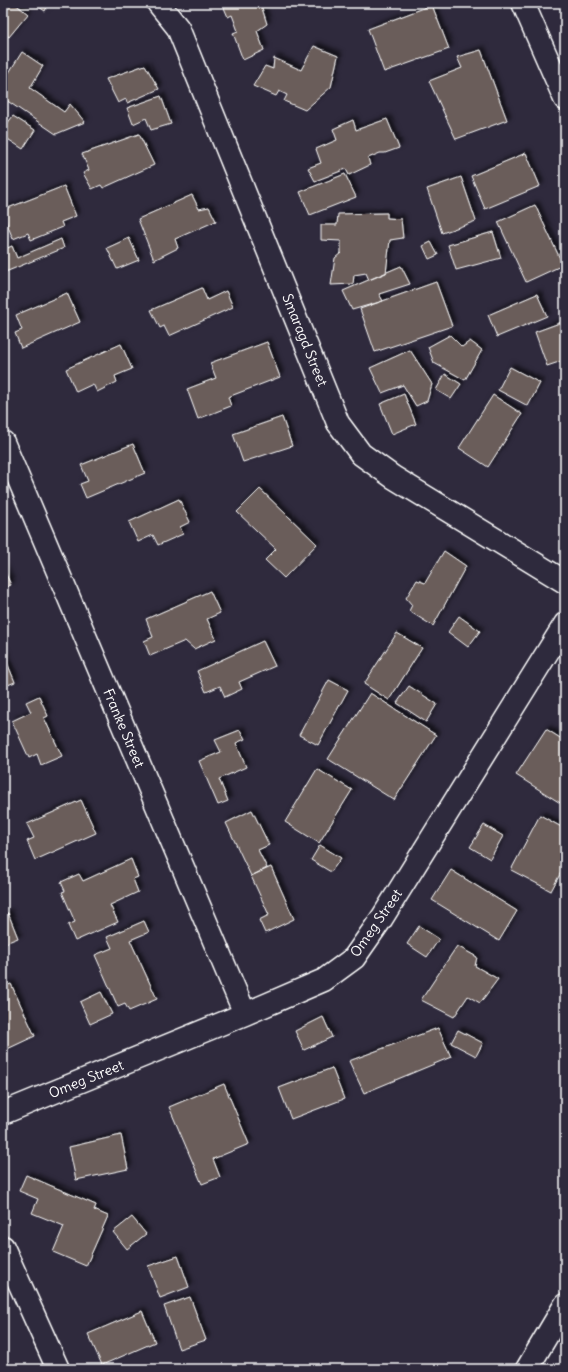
<svg xmlns="http://www.w3.org/2000/svg" width="568" height="1372" font-family="Delius,sans-serif">
<style>
.building{fill:#6b5d5a;stroke:#fff;filter:url(#shadow)}
.lines{fill:none;stroke-linecap:round;stroke-linejoin:round}
.minor-casing{stroke:#fff;stroke-width:25}
.major-casing{stroke:#fff;stroke-width:25}
.minor{stroke:#2f2a3d;stroke-width:22}
.major{stroke:#2f2a3d;stroke-width:22}
.labels{text-anchor:middle;dominant-baseline:central;stroke-width:4;stroke-linejoin:round;paint-order:stroke}
.street-label{font-size:14px;fill:#fff;stroke:#2f2a3d}
</style>
<defs>
<filter id="shadow"><feDropShadow dx="3.5" dy="-3.5" stdDeviation="2" flood-color="#0009"/></filter>
</defs>
<rect width="100%" height="100%" fill="#2f2a3d"/>
<filter id="ink" filterUnits="userSpaceOnUse"><feTurbulence type="fractalNoise" baseFrequency=".025" numOctaves="2"/><feDisplacementMap in="SourceGraphic" scale="8" xChannelSelector="R" yChannelSelector="G"/><feConvolveMatrix kernelMatrix="1 2 1 2 8 2 1 2 1" color-interpolation-filters="sRGB"/></filter>
<g filter="url(#ink)">
<path class="building" d="M3,3H14L28,14L9,37L3,33Z
M33,3H49L45,11Z
M222,3H264L261,5L267,24L257,31L264,50L243,60L233,33L238,31L232,15L228,17Z
M432,5L449,49L384,72L368,29Z
M314,46L338,56L331,87L305,110L284,101L287,95L279,91L276,96L253,86L265,66L273,69L274,58L301,70Z
M481,50L507,120L456,139L429,81L462,68L457,57Z
M22,52L43,66L30,88L64,112L70,104L85,122L56,134L3,98V82Z
M145,65L159,89L127,103L126,99L118,103L106,79Z
M161,96L171,124L151,130L146,118L133,124L127,108Z
M13,116L35,130L23,149L3,136V129Z
M387,119L399,148L385,153H380L368,158L370,165L349,175L346,169L315,181L308,168L321,163L316,149L337,140L333,129L353,120L356,130Z
M139,134L154,165L103,188L101,185L92,189L83,173L89,170L82,154Z
M526,153L540,186L485,209L471,176Z
M345,174L356,197L310,215L300,192Z
M461,177L476,221L442,233L427,189Z
M64,186L76,216L61,222L63,227L31,240L28,233L13,239L3,214V210Z
M192,195L199,209L209,207L216,221L175,239L178,248L154,260L138,219Z
M535,205L563,265L526,282L498,222Z
M387,213V218L401,219L403,238L390,240L386,273L369,280L366,273L354,275L353,284L331,285L335,258L341,253V241L321,240V225H337L338,214Z
M493,232L501,258L456,270L448,245Z
M129,238L139,260L117,269L107,248Z
M61,239L64,248L3,273V250L12,246L17,258Z
M431,242L438,255L429,259L423,246Z
M401,266L410,284L379,294L383,301L352,310L343,291Z
M436,282L452,326L375,352L360,309Z
M202,288L207,300L226,291L233,307L169,336L164,326L160,328L151,310Z
M67,293L80,322L21,348L15,333L22,330L16,315Z
M537,294L547,316L497,337L488,315Z
M565,321V360L547,366L535,332Z
M450,335L462,347L470,341L482,350L465,380L434,363L428,347Z
M267,342L280,377L228,397L231,406L198,419L187,389L216,378L210,363Z
M121,344L132,369L115,376L117,382L97,392L93,384L76,392L66,369Z
M410,350L432,384L427,401L416,406L403,385L382,393L370,368Z
M510,367L540,383L528,406L498,390Z
M445,374L461,384L451,399L436,390Z
M404,394L416,424L392,434L380,404Z
M493,395L522,414L488,467L459,448Z
M282,417L292,446L243,462L233,434Z
M133,444L145,473L86,498L80,484L88,481L81,465Z
M260,489L317,544L284,578L265,560L276,549L237,512Z
M179,499L190,522L180,527L183,534L158,545L153,535L138,542L129,522Z
M444,551L466,566L433,626L409,611L412,605L406,598L417,580L425,583Z
M3,568L11,585L3,588Z
M210,591L220,613L207,619L216,639L194,649L185,641L150,656L144,641L153,637L146,619Z
M459,616L480,631L468,647L448,632Z
M397,633L422,648L389,700L364,684Z
M263,641L275,666L239,682L242,689L225,697L220,686L206,692L197,671Z
M3,653L15,682L3,687Z
M329,680L348,690L318,745L299,735Z
M409,686L437,704L426,722L397,703Z
M370,693L436,735L394,800L328,759Z
M39,696L48,716L44,718L62,756L41,765L37,754L29,758L12,721L31,712L26,702Z
M546,729L565,741V806L516,775Z
M240,730L245,739L236,743L246,767L219,779L228,801L218,805L199,761L221,752L215,740Z
M317,769L352,790L319,843L285,822Z
M81,800L96,833L35,860L27,841L34,838L27,824Z
M252,810L269,845L258,850L267,868L251,876L226,823Z
M540,815L565,829V865L551,891L511,870Z
M484,825L503,836L490,859L470,847Z
M320,845L341,858L331,872L311,860Z
M131,859L138,877L133,879L138,892L110,905L118,922L75,941L68,925L75,922L62,892L65,891L61,882L79,874L83,881Z
M271,867L294,919L265,933L259,920L269,915L251,876Z
M451,870L517,911L499,941L432,900Z
M8,913L18,938L3,944V914Z
M144,921L149,932L130,940L157,999L129,1011L125,1004L118,1007L95,955L112,948L107,937Z
M419,926L439,939L427,957L407,944Z
M457,946L477,957L475,966L498,979L480,1003L468,996L454,1017L421,1000Z
M11,984L35,1036L3,1051V987Z
M101,992L112,1014L90,1024L80,1002Z
M323,1017L332,1037L304,1050L295,1031Z
M438,1028L451,1057L364,1093L349,1061Z
M458,1030L483,1043L476,1056L451,1043Z
M332,1068L344,1099L291,1119L279,1088Z
M224,1084L249,1144L213,1159L220,1177L202,1184L169,1107Z
M121,1135L128,1169L76,1180L69,1147Z
M26,1175L96,1205L94,1210L108,1216L86,1266L53,1252L64,1226L32,1213L38,1199L19,1191Z
M132,1217L146,1234L127,1249L113,1232Z
M178,1256L189,1287L160,1298L148,1266Z
M190,1297L206,1340L179,1349L164,1306Z
M142,1311L155,1342L102,1365L88,1334Z"/>
<g class="lines">
<g class="minor-casing">
<path id="minor" d="M158,3L178,28L338,423L361,454L393,477L565,582
M523,3L565,99
M3,442L245,1014
M3,1113L245,1014L324,980L354,958L382,918L565,624
M3,1247L58,1369"/>
</g>
<g class="major-casing">
<path id="major" d="M527,1369L565,1305"/>
</g>
<use href="#minor" class="minor"/>
<use href="#major" class="major"/>
</g>
</g>
<g class="labels">
<g class="street-label">
<text transform="translate(305 340) rotate(68)">Smaragd Street</text>
<text transform="translate(124 728) rotate(67)">Franke Street</text>
<text transform="translate(376 923) rotate(-55)">Omeg Street</text>
<text transform="translate(86 1079) rotate(-22)">Omeg Street</text>
</g>
</g>
<rect width="568" height="1372" fill="none" stroke="#2f2a3d" stroke-width="16"/>
<rect x="8" y="8" width="552" height="1356" fill="none" stroke="#fff" stroke-width="1.5" filter="url(#ink)"/>
</svg>
